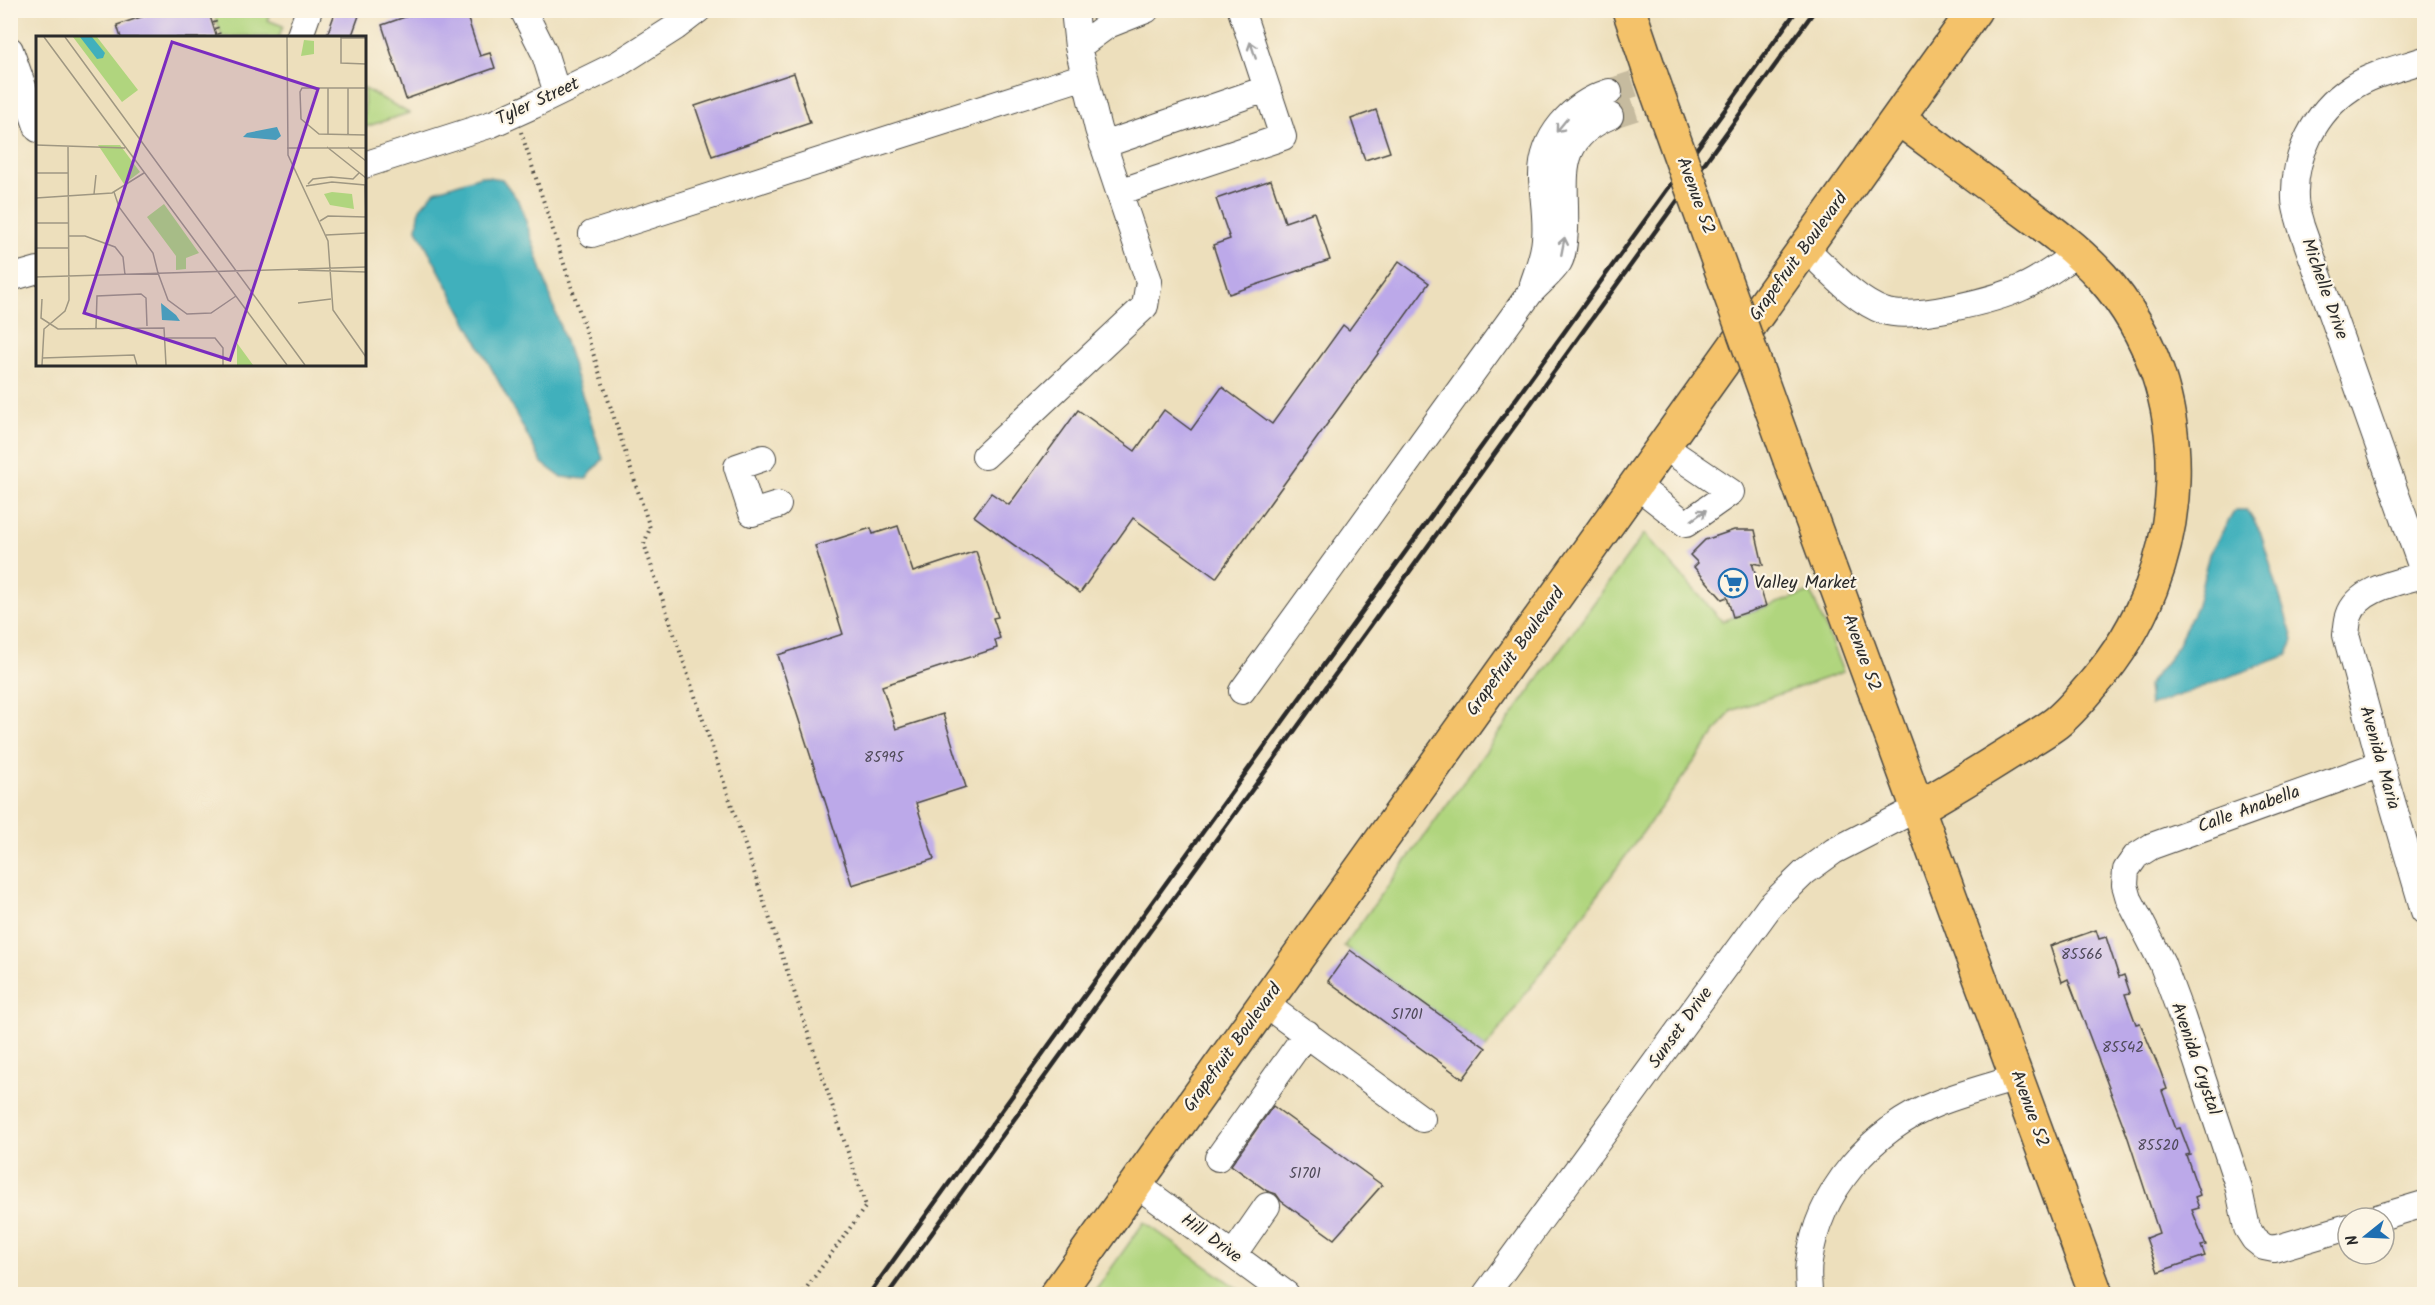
<svg xmlns="http://www.w3.org/2000/svg" width="2435" height="1305" font-family="Kalam,sans-serif">
<style>
.green{fill:#b0d57e;stroke:#6e8054;stroke-width:1.5}
.water{fill:#41b0bc;stroke:#366e74;stroke-width:1.5}
.building{fill:#bca9e9}
.lines{fill:none;stroke-linecap:round;stroke-linejoin:round}
.minor-tunnel{stroke:#c6bb9f;stroke-width:26;stroke-dasharray:26 13;stroke-linecap:butt}
.minor-casing{stroke:#484641;stroke-width:28}
.major-casing{stroke:#484641;stroke-width:36}
.path{stroke:#484641;stroke-width:4;stroke-dasharray:1.5 4.5;stroke-linecap:butt}
.minor{stroke:#fff;stroke-width:26}
.major{stroke:#f4c26a;stroke-width:33}
.rail{stroke:#2b2b2b;stroke-width:4.5}
.major-bridge-casing{stroke:#484641;stroke-width:36;stroke-linecap:butt}
.major-bridge{stroke:#f4c26a;stroke-width:33}
.oneway{stroke:#a0a0a0}
.labels{text-anchor:middle;dominant-baseline:central;stroke-width:4.5;stroke-linejoin:round;paint-order:stroke}
.number-label{font-size:15px;fill:#4f4a5a}
.street-label{font-size:18px;fill:#2b2b2b;stroke:#fcf5e5}
.poi-label{font-size:18px;fill:#2b2b2b;stroke:#fcf5e5;text-anchor:start}
.inset-road{fill:none;stroke:#9f9782;stroke-width:1.5}
.view{fill:#7b2cbf;fill-opacity:0.15;stroke:#7b2cbf;stroke-width:3}
.inset-edge{fill:none;stroke:#2b2b2b;stroke-width:3}
</style>
<rect width="100%" height="100%" fill="#fcf5e5"/>
<filter id="ink" filterUnits="userSpaceOnUse"><feTurbulence type="fractalNoise" baseFrequency=".0167" numOctaves="2"/><feDisplacementMap in="SourceGraphic" scale="12" xChannelSelector="R" yChannelSelector="G"/><feConvolveMatrix kernelMatrix="1 2 1 2 8 2 1 2 1" color-interpolation-filters="sRGB"/></filter>
<filter id="wash" filterUnits="userSpaceOnUse"><feTurbulence type="fractalNoise" baseFrequency=".008" numOctaves="4" result="noise"/><feDisplacementMap in="SourceGraphic" scale="24" xChannelSelector="R" yChannelSelector="G"/><feGaussianBlur stdDeviation="1.35" result="paint"/><feColorMatrix in="noise" values="0 0 0 0 0 0 0 0 0 0 0 0 0 0 0 0 0 1.4 0 .05"/><feComposite in="paint" operator="in"/></filter>
<g filter="url(#wash)">
<rect width="100%" height="100%" fill="#eddfbc"/>
<path class="green" d="M213,11H271L267,20L283,26L279,37H250L249,36L222,37Z
M364,89H365L409,113L365,127Z
M1644,534L1722,621L1811,592L1843,672L1731,711L1486,1048L1344,946Z
M1144,1222L1245,1294H1093Z"/>
<path class="water" d="M481,176L502,179L520,203L603,459L586,479L561,477L542,463L417,229L420,208L435,191Z
M2235,510H2247L2260,531L2293,639L2288,655L2150,706L2148,685L2174,652L2197,605L2209,554Z"/>
<g id="blocks">
<path class="building" d="M162,10H208L217,38H121L117,25Z
M336,10H361L351,38H326Z
M425,10H465L480,56L490,53L495,68L406,99L382,25Z
M794,73L810,123L712,156L695,106Z
M1376,110L1390,152L1365,160L1351,119Z
M1271,180L1285,222L1314,212L1330,260L1229,294L1213,245L1230,239L1216,199Z
M1399,261L1429,283L1216,578L1133,518L1080,593L974,516L991,493L1009,505L1078,410L1135,451L1164,410L1191,430L1222,387L1272,424L1343,325L1349,330Z
M898,526L913,572L976,551L998,617L993,618L1000,638L995,640L997,648L882,686L896,729L943,714L966,787L916,803L934,859L852,885L778,655L843,634L815,546L871,528L873,534Z
M1734,530H1755L1763,565L1752,563L1766,606L1733,617L1727,597L1722,599L1694,567L1698,563L1690,555L1705,540Z
M2096,930L2099,939L2106,937L2119,977L2124,975L2130,993L2125,994L2136,1024L2140,1023L2160,1070L2167,1089L2162,1091L2176,1129L2180,1128L2190,1154L2186,1155L2200,1195L2195,1197L2199,1208L2192,1210L2206,1245L2201,1246L2205,1256L2158,1272L2146,1238L2159,1233L2128,1138L2068,979L2062,982L2050,946Z
M1350,950L1486,1048L1463,1079L1328,981Z
M1273,1106L1382,1185L1334,1239L1281,1201L1276,1194L1267,1191L1231,1165Z"/>
</g>
</g>
<g filter="url(#ink)">
<use href="#blocks" fill-opacity="0" stroke="#484641" stroke-width="1.5"/>
<g class="lines">
<path class="minor-tunnel" d="M1609,92L1652,78
M1610,116L1659,100"/>
<g class="minor-casing">
<path id="minor" d="M523,10L544,52L557,93
M1074,10L1078,47L1108,25L1146,10
M299,38L309,10
M10,50L38,129
M2424,60C2400,68 2372,74 2351,88C2315,112 2293,156 2295,199C2295,208 2299,217 2301,226L2424,574
M1103,145L1266,89
M364,165L492,124L532,106L618,64L676,27L698,10
M1119,192L1283,137L1241,10
M592,234L1085,76
M1805,248C1827,268 1856,302 1884,311C1912,321 1996,300 2023,287C2042,279 2060,264 2078,253
M10,278L38,270
M1533,284C1538,269 1544,255 1545,239C1547,219 1543,199 1542,178C1541,137 1572,104 1609,92
M985,456L1145,306L1149,281L1098,129L1078,47
M763,458L737,467L752,513L778,505
M1636,485L1686,524L1731,492L1663,446
M2424,575C2399,582 2358,588 2349,616C2347,622 2347,629 2346,635L2381,764L2424,911
M1242,691L1530,293C1539,283 1552,273 1559,262C1564,253 1564,240 1565,230C1567,179 1552,141 1610,116
M1265,1004L1422,1119
M1218,1158L1307,1033
M1136,1184L1286,1294
M2377,1218L2424,1204
M2348,1227L2274,1249L2264,1247L2254,1239L2247,1228L2238,1185L2182,1017L2162,963L2129,899L2125,885L2126,870L2136,856L2152,846L2381,764
M1233,1255L1267,1206
M1486,1294L1770,906L1805,872L1834,851L1918,808
M1809,1294C1809,1284 1807,1273 1809,1262C1818,1191 1872,1129 1938,1103C1964,1093 1991,1086 2017,1078"/>
</g>
<g class="major-casing">
<path id="major" d="M1629,10L1652,78
M1898,118C1932,143 1965,168 1998,192C2035,219 2071,243 2102,277C2204,391 2192,571 2094,683C2082,697 2070,712 2056,723C2044,732 2030,740 2017,748C1984,769 1952,789 1918,808
M1790,460L2096,1294
M1057,1294L1975,10"/>
</g>
<path class="path" d="M211,10L220,38
M150,11L151,10
M521,132L650,528L644,544L866,1206L802,1294"/>
<use href="#minor" class="minor"/>
<use href="#major" class="major"/>
<path class="rail" d="M869,1294L1797,10
M888,1294L1815,10"/>
<g class="major-bridge-casing">
<path id="major-bridge" d="M1652,78L1790,460"/>
</g>
<use href="#major-bridge" class="major-bridge"/>
</g>
<defs><path id="oneway-shaft" d="M-6 0H5M1.5-3L5.5 0L1.5 3" fill="none" stroke-width="1.6" stroke-linecap="round" stroke-linejoin="round" transform="scale(1.5)"/></defs>
<g class="oneway">
<use href="#oneway-shaft" transform="translate(1253 50) rotate(-108)"/>
<use href="#oneway-shaft" transform="translate(1562 125) rotate(129)"/>
<use href="#oneway-shaft" transform="translate(1563 246) rotate(-79)"/>
<use href="#oneway-shaft" transform="translate(1699 515) rotate(-36)"/>
</g>
</g>
<defs>
<g id="supermarket-ring" transform="scale(1.5)"><circle r="9.5" fill="#fcf5e5" stroke="#1f6fb2" stroke-width="1.5"/><path d="M-6-5.5h2.5l.6 2H6L4.5 2H-2.5L-4.4-4H-6ZM-1.5 3.2a1.3 1.3 0 1 0 .1 0ZM3 3.2a1.3 1.3 0 1 0 .1 0Z" fill="#1f6fb2"/></g>
</defs>
<g fill-rule="evenodd">
<use href="#supermarket-ring" x="1733" y="583"/>
</g>
<g class="labels">
<g class="number-label">
<text x="884" y="758">85995</text>
<text x="2082" y="955">85566</text>
<text x="1407" y="1015">51701</text>
<text x="2123" y="1048">85542</text>
<text x="2158" y="1146">85520</text>
<text x="1305" y="1174">51701</text>
</g>
<g class="street-label">
<text transform="translate(538 102) rotate(-25)">Tyler Street</text>
<text transform="translate(1695 196) rotate(70)">Avenue 52</text>
<text transform="translate(1799 257) rotate(-54)">Grapefruit Boulevard</text>
<text transform="translate(2324 289) rotate(70)">Michelle Drive</text>
<text transform="translate(1516 652) rotate(-54)">Grapefruit Boulevard</text>
<text transform="translate(1861 653) rotate(70)">Avenue 52</text>
<text transform="translate(2379 758) rotate(74)">Avenida Maria</text>
<text transform="translate(2249 810) rotate(-20)">Calle Anabella</text>
<text transform="translate(1681 1028) rotate(-54)">Sunset Drive</text>
<text transform="translate(1233 1048) rotate(-54)">Grapefruit Boulevard</text>
<text transform="translate(2195 1059) rotate(71)">Avenida Crystal</text>
<text transform="translate(2029 1109) rotate(70)">Avenue 52</text>
<text transform="translate(1211 1239) rotate(36)">Hill Drive</text>
</g>
<g class="poi-label">
<text x="1754" y="583">Valley Market</text>
</g>
</g>
<g transform="translate(36 36)">
<rect width="330" height="330" fill="#eddfbc"/>
<path d="M37,1H61L102,54L86,66ZM268,4L278,5V18L265,20ZM62,109H84L104,136L88,148ZM296,156L316,158L318,173L294,169L288,158ZM128,168L163,217L150,222V233L140,234V220L111,181ZM201,307L217,329H201Z" fill="#b0d57e"/>
<path d="M44,1H56L69,17L67,22L61,23ZM241,91L245,100L240,104L207,101L211,97ZM125,267L140,279L144,285L126,284Z" fill="#41b0bc"/>
<path class="inset-road" d="M8,1L251,329M29,1L269,329M251,1L252,119L292,205L297,274L330,321M305,1V27L330,28M305,2H330M292,52V99M312,52V99M330,52H266L264,56L265,83L283,98L330,99M0,109L89,112M291,111L330,142M312,111L330,125M251,112H330M0,137H32M272,148L277,143L295,141L317,143L323,137M270,150L296,146L329,149L330,181L292,180L284,185M78,156L83,171L117,217L122,237M58,158L60,139M0,162L76,157L108,137M0,187H32M290,199L330,197M32,200H49L79,211L87,221L89,239M0,212H32M262,234L330,236M122,237L132,264L151,278L175,277L200,260M0,241L330,231M6,263L5,282L22,293L128,292L130,329M262,267L295,263M60,292L61,260L105,258L110,262L111,290M130,302H179L187,312V329M6,322L98,319L101,329M6,329L8,293L29,275L33,264L32,110"/>
<path class="view" d="M136,6L282,53L194,324L48,277Z"/>
<rect width="330" height="330" class="inset-edge"/>
</g>
<rect width="2435" height="1305" fill="none" stroke="#fcf5e5" stroke-width="36"/>
<g transform="translate(2366 1236) rotate(252)"><circle r="28" fill="#fcf5e5" stroke="#a8a49b" stroke-width="1.5"/>
<path d="M0-4.5L10 22L0 15L-10 22Z" fill="#1f6fb2"/>
<text y="-9" font-size="16" font-weight="bold" text-anchor="middle" fill="#2b2b2b">N</text>
</g>
</svg>
